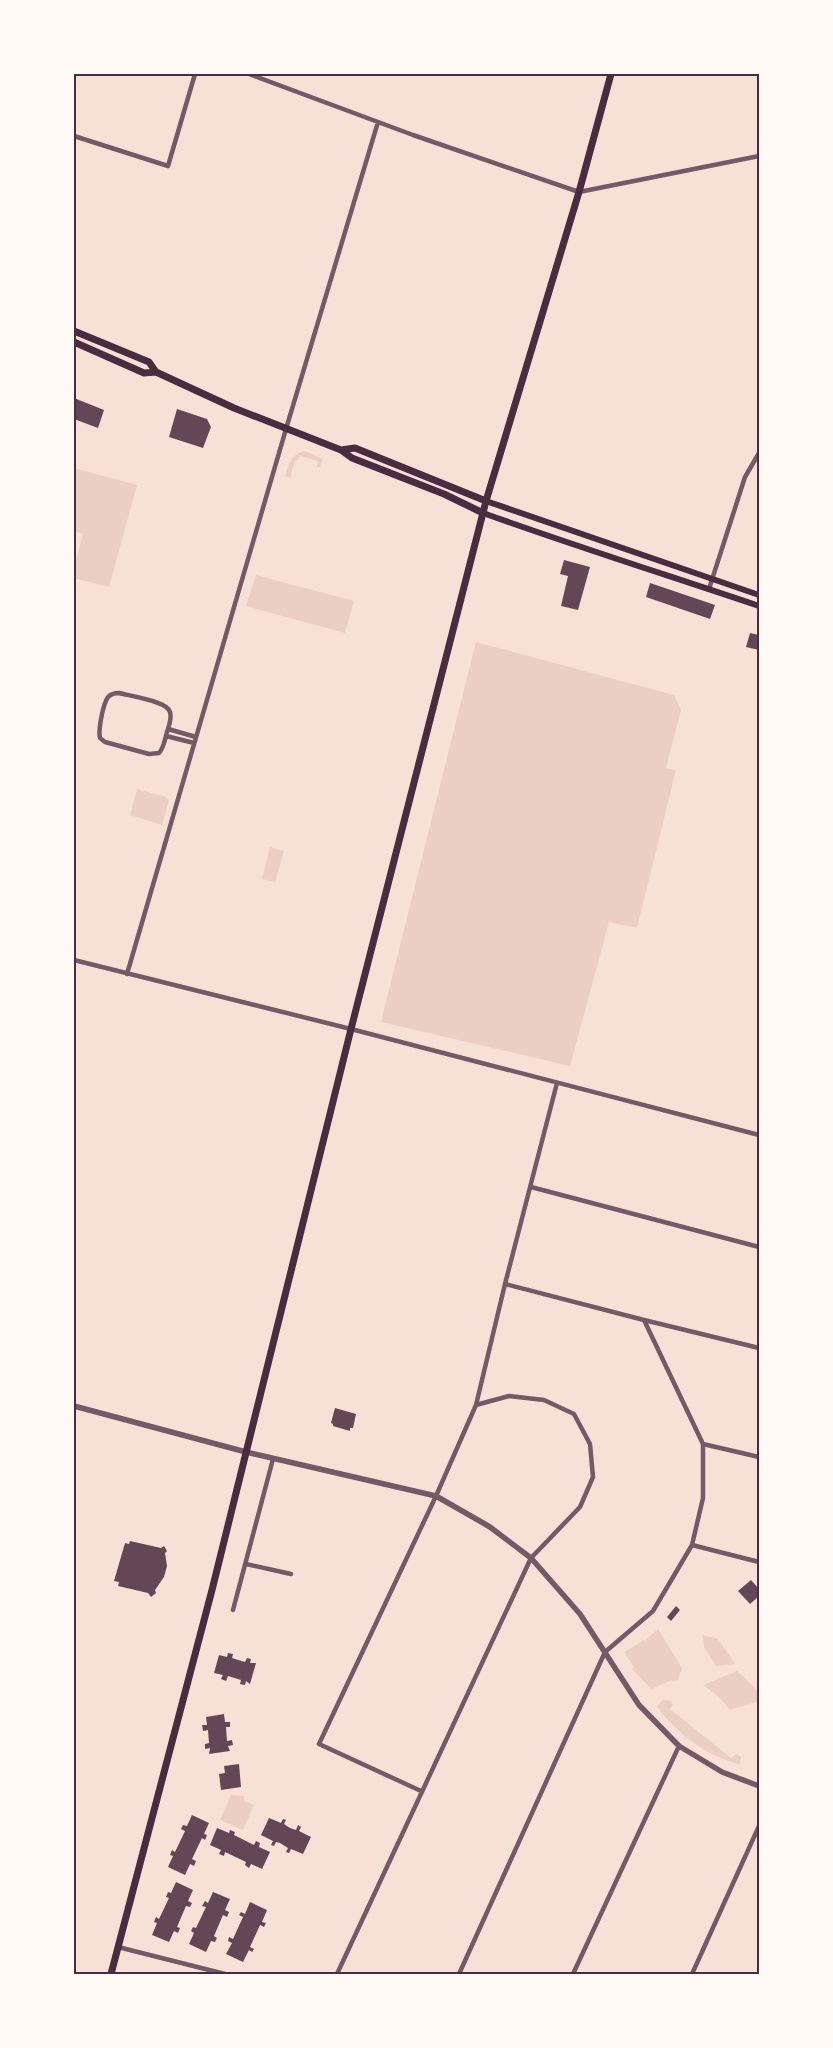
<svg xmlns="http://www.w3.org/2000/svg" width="833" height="2048" font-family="'Alegreya Sans',sans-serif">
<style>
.green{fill:#ebcfc5}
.building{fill:#644757}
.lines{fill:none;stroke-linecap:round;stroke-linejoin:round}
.minor{stroke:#755966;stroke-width:4.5}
.tertiary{stroke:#755966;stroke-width:5.5}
.secondary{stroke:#4a2c40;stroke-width:6}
.primary{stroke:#4a2c40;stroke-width:7}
.neatline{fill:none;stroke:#4a2c40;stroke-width:2}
</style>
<rect width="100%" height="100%" fill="#f7e1d7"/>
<path class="green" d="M305,451L323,459L320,467H317L318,461L300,456L298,460L295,461L290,478L285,476C289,464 291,454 305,451Z
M74,468L137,485L109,587L74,578V567L83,534L74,531Z
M256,575L354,601L345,633L246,606Z
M476,642L674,695L681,710L666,768L676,770L637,928L609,922L570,1066L381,1022Z
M137,789L166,797L169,800L162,825L130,815Z
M270,847L284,851L275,882L262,879Z
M658,1629L682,1668L678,1680L670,1681L651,1689L632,1669L634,1667L624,1652L644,1640L646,1643L645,1640Z
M703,1635L718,1639L735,1664L716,1666L704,1647Z
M737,1671L759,1692V1701L730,1710L719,1697L703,1685Z
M663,1700L671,1701L673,1705L670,1709L731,1758L736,1754L741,1757L740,1765C706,1755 678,1735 657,1707Z
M231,1795L244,1796V1801L254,1805L243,1830L220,1820Z"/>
<path class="building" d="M74,398L104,410L98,428L74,419Z
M177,409L207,419L211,427L203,448L169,437Z
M564,560L590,567L578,610L561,606L568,576L560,574Z
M650,583L715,605L710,619L646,597Z
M750,633L759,635V650L746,647Z
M335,1408L356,1414L353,1428H350V1431L333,1426V1424L331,1423Z
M130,1541L161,1548L164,1546L167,1551L165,1553L167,1566L164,1577L155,1590L156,1593L151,1597L148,1593L118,1586L119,1582L114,1581L125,1543L129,1544Z
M751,1580L759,1589V1596L750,1604L738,1591Z
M676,1606L680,1610L671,1621L667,1617Z
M228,1653L233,1654L232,1658L245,1662L247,1658L251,1659L250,1663H256L250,1684L246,1681L245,1685L240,1684L241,1680L228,1676L226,1681L221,1679L223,1675L214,1673L219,1655L227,1657Z
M224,1714L225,1722H230V1727H226L227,1741L232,1740L233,1745L228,1746L230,1751L209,1754L210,1748L205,1749V1744L209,1743L208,1730L203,1731L202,1725H207L206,1717Z
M239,1764L241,1787L221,1790L219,1774L225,1773L224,1766Z
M192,1815L209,1823L204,1834L207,1835L205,1840L202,1838L192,1859L196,1861L194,1866L190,1864L185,1875L168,1867L173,1856L170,1855L172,1850L175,1852L185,1831L181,1829L183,1825L187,1826Z
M269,1818L281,1823L283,1819L286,1820L284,1824L290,1828L296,1830L298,1825L301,1827L299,1831L311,1837L303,1854L291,1849L289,1853L286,1852L288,1848L280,1843L276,1842L274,1846L271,1845L273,1841L261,1835Z
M217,1828L229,1833L230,1830L235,1832L234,1835L254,1845L256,1841L260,1843L259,1847L270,1852L262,1869L251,1864L249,1868L245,1865L246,1862L225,1852L224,1856L219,1854L221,1850L210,1845Z
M176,1882L193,1890L188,1901L192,1903L190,1907L186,1906L177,1927L180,1928L178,1933L174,1931L169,1942L152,1935L157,1923L154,1922L156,1917L159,1919L169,1898L166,1897L168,1892L171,1893Z
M213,1892L230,1899L225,1910L229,1912L227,1917L223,1915L214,1936L217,1938L215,1942L211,1941L206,1952L189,1944L194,1933L191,1931L193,1927L196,1928L206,1907L202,1906L205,1901L208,1903Z
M250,1902L267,1910L262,1922L266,1923L264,1927L260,1925L250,1947L254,1949L252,1952L249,1950L243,1962L226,1954L232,1943L228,1941L229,1937L233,1939L243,1917L239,1915L241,1912L245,1914Z"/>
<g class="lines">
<path class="minor" d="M249,74L413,135L579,192L759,156
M74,136L168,166L195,74
M709,589L745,477L759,453
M119,693C130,696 167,701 170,712C172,718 169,726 167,732C165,739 164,748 159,753L149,754L105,742L100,738C98,730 103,704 108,697C111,694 115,693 119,693Z
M168,729L196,737
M166,736L194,743
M74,960L351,1029L759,1135
M127,974L286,429L378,122
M531,1187L759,1247
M505,1284L644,1320L759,1348
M703,1444L759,1457
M692,1545L759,1562
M246,1564L291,1574
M233,1610L273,1459
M421,1791L319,1744L436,1496L476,1405L505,1284L557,1083
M118,1947L225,1974
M337,1974L531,1558L580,1507L593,1477L590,1444L574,1414L544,1400L509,1396L476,1405
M459,1974L605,1652L653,1611L692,1545L703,1498V1444L644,1320
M573,1974L679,1746
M692,1974L759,1826"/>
<path class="tertiary" d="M74,1406L246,1452L436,1496L490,1527L531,1558L580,1614L639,1705L679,1746L722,1772L759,1786"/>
<path class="secondary" d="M486,501L759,595
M483,513C575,546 667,575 759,606"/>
<path class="primary" d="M74,331L149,362L156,372
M74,342L144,373L156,372L234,408L341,450L352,458L444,494L483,513
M341,450L355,448L486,501
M111,1974L212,1590L351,1029L486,501L579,192L611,74"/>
</g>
<rect width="833" height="2048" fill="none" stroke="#fffaf5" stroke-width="150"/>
<rect x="75" y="75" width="683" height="1898" class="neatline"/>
</svg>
